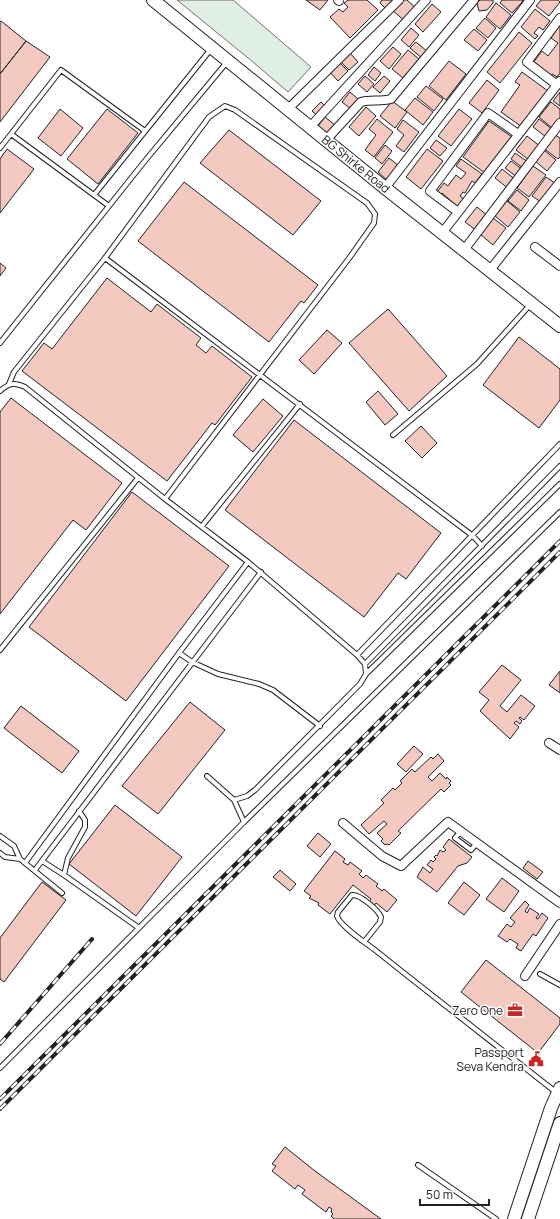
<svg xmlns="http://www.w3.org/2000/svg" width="560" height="1219" font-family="Manrope,sans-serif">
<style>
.green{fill:#e0efe3;stroke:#6f6f6f}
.building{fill:#f3c9c0;stroke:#222}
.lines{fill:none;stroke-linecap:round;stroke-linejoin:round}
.lane-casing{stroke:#222;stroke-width:6}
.street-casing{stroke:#222;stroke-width:10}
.secondary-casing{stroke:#222;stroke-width:14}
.lane{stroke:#fff;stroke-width:4}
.street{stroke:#fff;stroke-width:8}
.secondary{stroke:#fff;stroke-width:12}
.rail-casing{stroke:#222;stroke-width:4}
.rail{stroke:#fff;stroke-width:2.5;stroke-dasharray:8;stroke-linecap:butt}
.labels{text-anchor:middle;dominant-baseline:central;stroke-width:3;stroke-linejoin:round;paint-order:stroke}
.street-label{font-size:12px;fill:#222;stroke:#fff}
.poi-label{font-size:12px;fill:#222;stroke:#fff;text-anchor:end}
</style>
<rect width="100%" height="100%" fill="#fff"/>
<path class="green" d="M177,0H233L311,67L288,92L253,62Z"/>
<path class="building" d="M306,0H328L320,10Z
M348,0H367L378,10L350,38L330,17L339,9L343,12L348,7L344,3Z
M382,0H396L387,10L380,3Z
M401,0H407L417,9L406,22L392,10Z
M480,0H493V3L487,10L479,11L477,3Z
M502,0H522L523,1L512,13L500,3Z
M541,0H558L560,2L549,16L536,6Z
M496,3L511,15L500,29L486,17Z
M432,4L441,12L423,32L415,24Z
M535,9L550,21L543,30L539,27L534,33L538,36L535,39L521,27Z
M485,18L496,28L488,38L476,28Z
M1,21L26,41L0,74V22Z
M560,25V73L557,77L552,74L551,76L533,63L542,51L548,56L558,43L551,38Z
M411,28L419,35L409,47L401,40Z
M474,29L487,40L478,51L464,40Z
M519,32L532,43L500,83L487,72Z
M26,41L50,57L0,122V74Z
M416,42L428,52L423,59L410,48Z
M393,47L401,54L389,69L380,61Z
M408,50L419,59L403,78L392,69Z
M350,53L358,62L349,70L341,62Z
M338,61L348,71L338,81L328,70Z
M449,61L466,74L446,100L429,86Z
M374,67L381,73L375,81L368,75Z
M522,72L548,91L522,127L501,112L520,85L515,82Z
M365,76L374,84L367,92L358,84Z
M384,76L390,81L380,93L373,87Z
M487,80L499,90L482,113L469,103Z
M426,86L443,99L434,111L417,97Z
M350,92L359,100L351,109L342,102Z
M560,92V106L553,101Z
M415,98L433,112L423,125L405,110Z
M392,101L407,112L395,128L380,116Z
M321,102L327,108L318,116L312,111Z
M551,102L560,109V118L552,128L539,117Z
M366,107L376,116L359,136L349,127Z
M60,109L83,128L61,156L38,138Z
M107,109L138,133L98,184L67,159Z
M459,109L472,119L451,146L438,136Z
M325,117L335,125L328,134L318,126Z
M377,119L393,132L374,157L365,150L376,135L369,129Z
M539,119L552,129L546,137L533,127Z
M403,120L419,132L404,152L396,146L404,135L397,129Z
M489,121L512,137L485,173L463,157Z
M229,130L321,201L293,235L200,163Z
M554,134L560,138V157L558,159L543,148Z
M527,136L541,147L529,160L516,150Z
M436,140L447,148L440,156L430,148Z
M385,145L392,151L382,164L375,158Z
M7,149L34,169L0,213V159Z
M427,149L443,161L421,189L406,177Z
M544,150L556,160L547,171L535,161Z
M515,153L528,162L523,168L511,159Z
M389,158L399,166L387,180L378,172Z
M461,159L482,174L475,183L472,181L465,193L463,192L460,196L464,199L458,207L442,193L441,195L437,192L444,183L448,186L456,175L461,179L466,173L456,166Z
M511,161L523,170L517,177L505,168Z
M533,166L546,175L529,197L517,188Z
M502,169L516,180L509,189L495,178Z
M546,177L555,183L541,202L532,196Z
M184,182L318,285L304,303L301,301L269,342L138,241Z
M517,190L529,200L521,211L508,201Z
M506,200L520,212L508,227L494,215Z
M477,207L488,216L477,231L465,222Z
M493,218L506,228L493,245L480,234Z
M0,263L6,268L0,276Z
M107,278L151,312L157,304L201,338L196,345L206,353L212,346L252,377L215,425L212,423L167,481L22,371L44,343L52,349Z
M388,309L447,376L409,411L349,343Z
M327,330L342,343L314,374L299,360Z
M519,337L560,369V400L539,428L483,385Z
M378,391L398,414L385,425L366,402Z
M11,398L122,483L86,530L73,520L0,614V412Z
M263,399L283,416L253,452L233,435Z
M294,420L441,533L406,579L398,573L364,617L225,510Z
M421,426L437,443L422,458L405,441Z
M132,492L229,566L126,701L29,627Z
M502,665L521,680L500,706L507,712L521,695L535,706L524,720L520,717L519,718L522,721L520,724L516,721L514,723L519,727L510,739L480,711L489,700L479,692Z
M560,671V693L549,685Z
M190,702L225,730L158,814L122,786Z
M21,706L79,751L62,773L4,728Z
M414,746L423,754L406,772L397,764Z
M438,754L444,761L428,777L432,781L440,773L446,779L447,777L451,781L449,783L451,785L444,792L441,789L398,831L401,833L389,845L387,844L385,845L381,841L383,839L377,833L387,824L384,821L369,834L361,825L384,803L381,800L393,788L395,790L402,783L400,781L412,769L415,772L431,757L433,759Z
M115,805L182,857L136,916L69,864Z
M318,833L331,844L320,857L307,846Z
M449,839L472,857L467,863L458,866L437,892L417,877L423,867L430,873L433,869L427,865L431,860L433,862L436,859L434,857L436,855L437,856L440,850L443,852L446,850L443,847Z
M335,851L345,859L343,862L348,865L350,862L362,871L359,874L363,878L366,875L378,884L376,886L382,891L384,889L397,900L387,912L376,903L373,907L368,903L371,899L353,885L330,914L318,905L319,903L309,898L311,896L304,891Z
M528,861L543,872L537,879L523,868Z
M280,870L296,884L290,891L273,877Z
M502,878L519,891L504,912L486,899Z
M42,882L66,900L4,982L0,979V938Z
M464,882L480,895L464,915L448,903Z
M525,901L529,905L525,911L527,913L530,908L539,914L536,918L538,919L542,913L548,918L536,936L533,934L521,951L516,948L518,944L510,939L507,942L498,936L507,924L511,927L515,922L510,918Z
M486,960L560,1018V1024L538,1053L461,992Z
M285,1147L315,1171L381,1219H334L331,1216L333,1214L331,1212L332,1209L329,1207L326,1212L302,1194L305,1190L298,1185L295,1189L272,1171L276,1166L272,1164Z"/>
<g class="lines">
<g class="lane-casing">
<path id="lane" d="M0,148L11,134
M94,195L11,134L61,70L145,131
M109,206L94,195L211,49
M0,343L144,162L227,62
M9,384L14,372L105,258
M0,391C9,383 14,382 25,387L165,499L248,562L357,655L365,664L366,674L360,684L255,790L247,796L234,800L244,822L0,1068
M393,435L477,364L530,305
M165,499L350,257L374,223L375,214L367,203L235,110L225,106L209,117L105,258C228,351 351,443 473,536L482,546
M202,526L300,404
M0,650L138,478
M179,653L192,662L218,674L259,684L273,690L320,726
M357,655L560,444
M365,664L560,466
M366,674L560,484
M207,776L234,800
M79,811L85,820V827L68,858L64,875L139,928
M244,822L560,512
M461,831L455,838L471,850L477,843
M0,836L14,846L20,859L62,893
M0,853L5,857L20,859
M42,861L64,875
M25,863L179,653L248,562
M35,870L261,572
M364,942L380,922L381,917C378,910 360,894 352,895L338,912L337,916C340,926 366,943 375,950C435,998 496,1045 557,1093
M540,974L560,985
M418,1165L496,1219"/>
</g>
<g class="street-casing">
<path id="street" d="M338,0L339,1
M557,85L527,62L560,18
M288,109L399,0
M310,127L426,0
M326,140L361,102C370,99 380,102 391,99L474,0
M385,188L530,0
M458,212L430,191L488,113L518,134
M442,233L560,81
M535,247L560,266
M464,250L560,123
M490,270L560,182
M549,743L560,750
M343,823L382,856L401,866L448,822L560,903
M525,976L560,924"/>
</g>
<g class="secondary-casing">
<path id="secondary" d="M153,0L385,188L560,326
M514,1219L551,1108L560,1088
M528,1219L560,1123"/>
</g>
<use href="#lane" class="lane"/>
<use href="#street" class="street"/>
<use href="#secondary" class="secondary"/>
<g class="rail-casing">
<path id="rail" d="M0,1044L92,939
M0,1099L560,541
M0,1109L560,552"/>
</g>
<use href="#rail" class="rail"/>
</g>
<defs>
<g id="office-bare" transform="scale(1.2)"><path d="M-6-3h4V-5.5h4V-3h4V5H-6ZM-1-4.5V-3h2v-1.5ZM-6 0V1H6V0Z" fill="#c62828" stroke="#fff" stroke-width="2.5" paint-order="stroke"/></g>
<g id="civic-bare" transform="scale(1.2)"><path d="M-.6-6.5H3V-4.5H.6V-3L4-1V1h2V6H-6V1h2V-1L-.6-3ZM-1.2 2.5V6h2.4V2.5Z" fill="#c62828" stroke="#fff" stroke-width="2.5" paint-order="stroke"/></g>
</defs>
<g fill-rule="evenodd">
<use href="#office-bare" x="515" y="1010"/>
<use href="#civic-bare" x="536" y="1059"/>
</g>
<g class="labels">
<g class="street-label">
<text transform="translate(356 164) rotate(39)">BG Shirke Road</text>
</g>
<g class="poi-label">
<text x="503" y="1010">Zero One</text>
<text x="524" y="1052">Passport<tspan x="524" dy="14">Seva Kendra</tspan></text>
</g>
</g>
<path d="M420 1199v6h69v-6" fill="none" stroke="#222222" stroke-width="2"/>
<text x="426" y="1199" font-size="12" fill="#222222" stroke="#ffffff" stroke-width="3" paint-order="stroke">50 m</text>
</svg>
